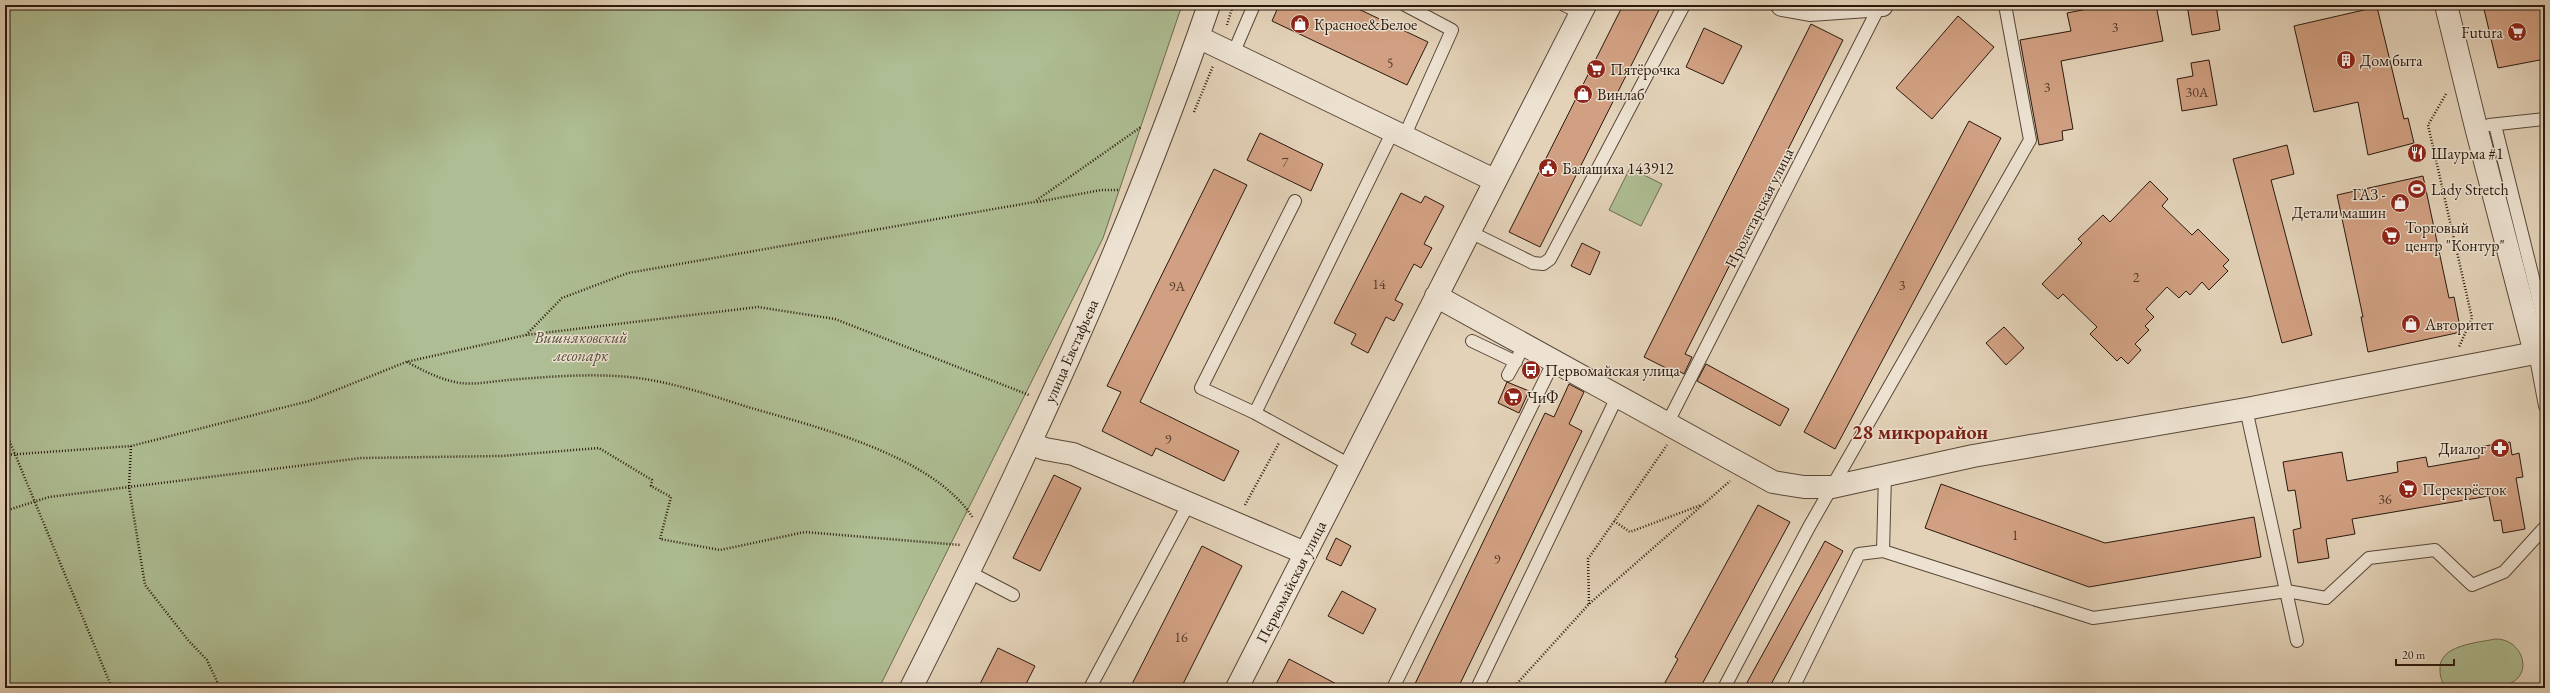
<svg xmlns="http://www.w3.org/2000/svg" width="2550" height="693" font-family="'EB Garamond',serif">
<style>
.green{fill:#aebd93;stroke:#6c6b50}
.building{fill:#d1a082;stroke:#2a190e}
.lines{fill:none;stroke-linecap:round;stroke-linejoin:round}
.service-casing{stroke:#584738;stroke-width:14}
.minor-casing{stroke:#584738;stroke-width:24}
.tertiary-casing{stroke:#584738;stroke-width:24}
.path{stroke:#2a190e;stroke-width:2.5;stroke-dasharray:1 2;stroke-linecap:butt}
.service{stroke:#ede2d1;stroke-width:12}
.minor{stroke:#ede2d1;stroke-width:22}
.tertiary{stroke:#ede2d1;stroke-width:22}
.labels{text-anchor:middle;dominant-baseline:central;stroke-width:3;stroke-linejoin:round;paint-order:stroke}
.number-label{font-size:14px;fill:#543b2b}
.poi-label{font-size:16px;fill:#2a190e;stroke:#ede2d1;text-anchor:start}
.street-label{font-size:16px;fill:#2a190e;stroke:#ede2d1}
.park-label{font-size:16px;font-style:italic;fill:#524a36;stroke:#ede2d1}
.district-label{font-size:20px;font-weight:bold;fill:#7a1f14;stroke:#ede2d1}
</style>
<rect width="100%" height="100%" fill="#e3d2b8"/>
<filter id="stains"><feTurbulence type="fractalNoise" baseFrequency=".005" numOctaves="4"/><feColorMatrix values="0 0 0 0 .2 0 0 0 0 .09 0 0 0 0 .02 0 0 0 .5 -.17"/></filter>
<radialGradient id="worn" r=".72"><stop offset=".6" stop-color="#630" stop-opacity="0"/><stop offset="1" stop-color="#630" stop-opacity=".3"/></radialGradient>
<path class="green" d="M5,5H1182L1103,238L879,688H5Z
M1630,168L1662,184L1641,226L1609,210Z
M2495,639C2521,638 2534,672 2511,683C2493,693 2466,688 2446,688C2442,683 2440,677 2440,670C2438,645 2477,643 2495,639Z"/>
<path class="building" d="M1279,5H1350L1428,42L1407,85L1272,21Z
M1623,5H1649L1659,10L1540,247L1509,232Z
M2108,5H2156L2163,41L2061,61L2073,129L2062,131L2063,140L2039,145L2020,40L2071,31L2067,13Z
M2187,5H2216L2220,30L2192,35Z
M2483,5H2545V59L2498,68Z
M2377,7L2404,119L2408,118L2414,143L2368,155L2358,102L2314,112L2294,26Z
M1958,16L1994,47L1932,119L1896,88Z
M1811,24L1843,40L1685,354L1692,357L1684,374L1677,370L1676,373L1644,357Z
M1704,28L1742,46L1723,84L1686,67Z
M2209,60L2217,105L2182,111L2177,79L2193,76L2191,63Z
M1969,121L2001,138L1835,449L1804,432Z
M1260,133L1323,164L1311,191L1247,160Z
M2287,145L2294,174L2271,180L2312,335L2282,343L2233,159Z
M1214,169L1247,185L1140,402L1239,451L1224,481L1156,448L1152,456L1102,431L1121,392L1107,386Z
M2423,176L2449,298L2454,297L2461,332L2368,352L2361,317H2363L2337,195Z
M2150,181L2168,199L2162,206L2192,235L2198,229L2229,260L2223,266L2228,271L2209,290L2202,282L2190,295L2186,291L2179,298L2167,287L2146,309L2154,317L2145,326L2149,330L2135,344L2141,350L2128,364L2121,357L2117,361L2090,334L2097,327L2063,294L2058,299L2042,284L2082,243L2078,239L2103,215L2110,222Z
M1401,193L1421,203L1425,196L1444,206L1424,244L1432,248L1421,268L1414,264L1395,300L1403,304L1394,321L1386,317L1368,353L1351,344L1356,334L1334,323Z
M1582,243L1600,252L1590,275L1571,266Z
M2004,327L2024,348L2006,365L1986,343Z
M1706,364L1789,409L1780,426L1697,381Z
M1507,382L1529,391L1519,413L1498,403Z
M1569,384L1584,392L1569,424L1582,431L1458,688H1413L1545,413L1554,417Z
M2510,442L2512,455L2519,453L2523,477L2516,478L2525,529L2503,533L2501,520L2494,521L2489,496L2352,519L2355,534L2326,539L2329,558L2298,563L2293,530L2301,528L2295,490L2288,491L2283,462L2342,452L2347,481L2398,472L2397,462L2426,457L2428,467L2479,458L2478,447Z
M1054,475L1081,488L1040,571L1013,558Z
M1941,484L2105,543L2254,517L2261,557L2089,587L1925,528Z
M1758,505L1790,522L1700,688H1662L1678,659L1675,657Z
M1336,538L1351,546L1341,566L1326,559Z
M1825,541L1843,551L1769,688H1744Z
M1202,546L1242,566L1181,688H1130Z
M1342,591L1376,609L1363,634L1328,616Z
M998,648L1035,666L1024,688H978Z
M1289,659L1344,688H1274Z"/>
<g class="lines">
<g class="service-casing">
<path id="service" d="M1564,5L1581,13
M1233,54L1254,5
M2489,125L2545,119
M2495,125L2545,326
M1404,137L1452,30L1405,5
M1468,231L1533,263L1543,264L1550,259L1684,5
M1472,341L1516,362
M2535,353L2545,406
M1508,375L1519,355
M2246,409L2297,641
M1255,413L1201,388L1295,201
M1667,424L1880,5
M1350,465L1255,413L1393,131
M1885,475L1883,551L2093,618L2287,591L2326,598L2369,558L2435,550L2472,585L2504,572L2545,527
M969,572L1013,595
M1092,684L1189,503
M1393,688L1554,361
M1477,688L1617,397
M1724,688L1809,527L2030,140L2005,5
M1793,688L1859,554L1883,551"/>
</g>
<g class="minor-casing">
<path id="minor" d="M1782,5L1810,10L1882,5
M1198,37L1494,180
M1436,296L1773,482L1804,487H1832L1973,456L2246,409L2535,353
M1032,444L1045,449L1073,454L1305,553
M911,688C1023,466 1128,240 1209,5
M1237,688L1585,5"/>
</g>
<g class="tertiary-casing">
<path id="tertiary" d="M2446,5L2476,127L2535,353L2545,351"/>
</g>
<path class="path" d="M1227,25L1233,5
M2446,94L2428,125L2472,318L2459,347
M1194,112L1213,66
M1037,202L1101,190H1118
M526,335L562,298L628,273L1034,202L1141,127
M407,362C424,371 441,380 460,383C475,385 494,381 509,380C544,377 580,374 615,376C662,378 706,394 751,408C817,427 934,456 973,518
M5,430L112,688
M131,446L129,487L145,585L188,640L207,660L220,688
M5,455L131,446L309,401L406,362L526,335L758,307L835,319L1029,395
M1245,505L1279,443
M5,511L49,497L361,458L501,456L599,448L652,480L651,486L671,497L660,539L720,550L805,532L960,545
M1614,521L1630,532L1701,505
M1589,604L1588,559L1667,445
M1513,688L1589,604L1730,481"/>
<use href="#service" class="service"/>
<use href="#minor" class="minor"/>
<use href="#tertiary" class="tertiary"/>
</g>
<defs>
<g id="shop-disc" transform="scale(1)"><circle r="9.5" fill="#8f2418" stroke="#ede2d1"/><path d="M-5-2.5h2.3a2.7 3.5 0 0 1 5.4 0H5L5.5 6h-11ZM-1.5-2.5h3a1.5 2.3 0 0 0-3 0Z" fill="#fff"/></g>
<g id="supermarket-disc" transform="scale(1)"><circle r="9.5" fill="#8f2418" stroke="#ede2d1"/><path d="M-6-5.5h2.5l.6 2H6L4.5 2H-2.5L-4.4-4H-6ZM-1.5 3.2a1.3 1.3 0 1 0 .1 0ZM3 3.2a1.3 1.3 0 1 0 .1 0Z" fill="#fff"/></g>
<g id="building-disc" transform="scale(1)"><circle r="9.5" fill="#8f2418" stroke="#ede2d1"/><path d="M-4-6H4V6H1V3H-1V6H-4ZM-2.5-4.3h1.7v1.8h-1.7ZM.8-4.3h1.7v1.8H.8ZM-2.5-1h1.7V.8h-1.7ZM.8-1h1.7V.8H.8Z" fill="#fff"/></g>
<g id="restaurant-disc" transform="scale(1)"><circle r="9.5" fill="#8f2418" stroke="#ede2d1"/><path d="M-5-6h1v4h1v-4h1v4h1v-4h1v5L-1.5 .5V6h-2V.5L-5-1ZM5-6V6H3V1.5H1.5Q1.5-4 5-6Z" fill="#fff"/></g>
<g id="civic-disc" transform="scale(1)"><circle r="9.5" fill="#8f2418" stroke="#ede2d1"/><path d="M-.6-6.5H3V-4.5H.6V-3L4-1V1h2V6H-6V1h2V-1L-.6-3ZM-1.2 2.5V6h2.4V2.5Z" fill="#fff"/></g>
<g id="stadium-disc" transform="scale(1)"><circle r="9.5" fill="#8f2418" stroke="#ede2d1"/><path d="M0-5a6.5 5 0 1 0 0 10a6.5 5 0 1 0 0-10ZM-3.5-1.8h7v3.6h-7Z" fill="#fff"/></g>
<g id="bus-disc" transform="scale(1)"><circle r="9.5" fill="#8f2418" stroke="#ede2d1"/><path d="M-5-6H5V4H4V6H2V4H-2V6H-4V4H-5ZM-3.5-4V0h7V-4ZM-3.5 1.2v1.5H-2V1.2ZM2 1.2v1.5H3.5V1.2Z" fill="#fff"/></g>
<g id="pharmacy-disc" transform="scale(1)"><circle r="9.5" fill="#8f2418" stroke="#ede2d1"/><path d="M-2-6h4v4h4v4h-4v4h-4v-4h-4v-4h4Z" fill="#fff"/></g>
</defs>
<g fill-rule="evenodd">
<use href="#shop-disc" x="1300" y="24"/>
<use href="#supermarket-disc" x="2517" y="32"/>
<use href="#building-disc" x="2346" y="60"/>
<use href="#supermarket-disc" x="1596" y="69"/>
<use href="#shop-disc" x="1583" y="94"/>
<use href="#restaurant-disc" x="2417" y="153"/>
<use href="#civic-disc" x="1548" y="168"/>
<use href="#stadium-disc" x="2417" y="189"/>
<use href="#shop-disc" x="2400" y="203"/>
<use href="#supermarket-disc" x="2391" y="236"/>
<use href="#shop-disc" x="2411" y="324"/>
<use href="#bus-disc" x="1531" y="370"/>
<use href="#supermarket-disc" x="1513" y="397"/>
<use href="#pharmacy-disc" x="2500" y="448"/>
<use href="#supermarket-disc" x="2408" y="489"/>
</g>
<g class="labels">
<g class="number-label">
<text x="2115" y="27">3</text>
<text x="1390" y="63">5</text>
<text x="2047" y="87">3</text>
<text x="2197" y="92">30А</text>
<text x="1285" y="162">7</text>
<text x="2136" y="277">2</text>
<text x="1379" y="284">14</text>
<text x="1902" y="285">3</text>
<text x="1177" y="286">9А</text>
<text x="1168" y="439">9</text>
<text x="2385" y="499">36</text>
<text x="2015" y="535">1</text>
<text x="1497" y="559">9</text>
<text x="1181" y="637">16</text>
</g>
<g class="poi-label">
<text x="1314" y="24">Красное&amp;Белое</text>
<text x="2503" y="32" text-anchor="end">Futura</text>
<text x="2360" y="60">Дом быта</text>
<text x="1610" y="69">Пятёрочка</text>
<text x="1597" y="94">Винлаб</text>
<text x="2431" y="153">Шаурма #1</text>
<text x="1562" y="168">Балашиха 143912</text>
<text x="2431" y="189">Lady Stretch</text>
<text x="2386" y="194" text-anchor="end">ГАЗ -<tspan x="2386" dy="18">Детали машин</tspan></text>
<text x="2405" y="227">Торговый<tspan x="2405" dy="18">центр "Контур"</tspan></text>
<text x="2425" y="324">Авторитет</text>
<text x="1545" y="370">Первомайская улица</text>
<text x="1527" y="397">ЧиФ</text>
<text x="2486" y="448" text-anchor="end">Диалог</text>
<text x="2422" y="489">Перекрёсток</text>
</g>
<g class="street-label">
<text transform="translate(1759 208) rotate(-63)">Пролетарская улица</text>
<text transform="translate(1071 351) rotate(-66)">улица Евстафьева</text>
<text transform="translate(1291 582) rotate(-63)">Первомайская улица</text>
</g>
<g class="park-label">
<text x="581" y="337">Вишняковский<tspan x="581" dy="18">лесопарк</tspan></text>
</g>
<g class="district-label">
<text x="1920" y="432">28 микрорайон</text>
</g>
</g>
<rect width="2550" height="693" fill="none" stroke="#e3d2b8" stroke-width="20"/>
<rect x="6" y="6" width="2538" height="681" fill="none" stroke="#2a190e" stroke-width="2"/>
<rect x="10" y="10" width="2530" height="673" fill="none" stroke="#2a190e"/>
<path d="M2396 659v6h58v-6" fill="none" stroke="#2a190e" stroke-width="2"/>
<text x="2402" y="659" font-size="12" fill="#2a190e" stroke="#ede2d1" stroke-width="3" paint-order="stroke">20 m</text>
<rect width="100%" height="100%" filter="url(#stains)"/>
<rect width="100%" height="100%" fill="url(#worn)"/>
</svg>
